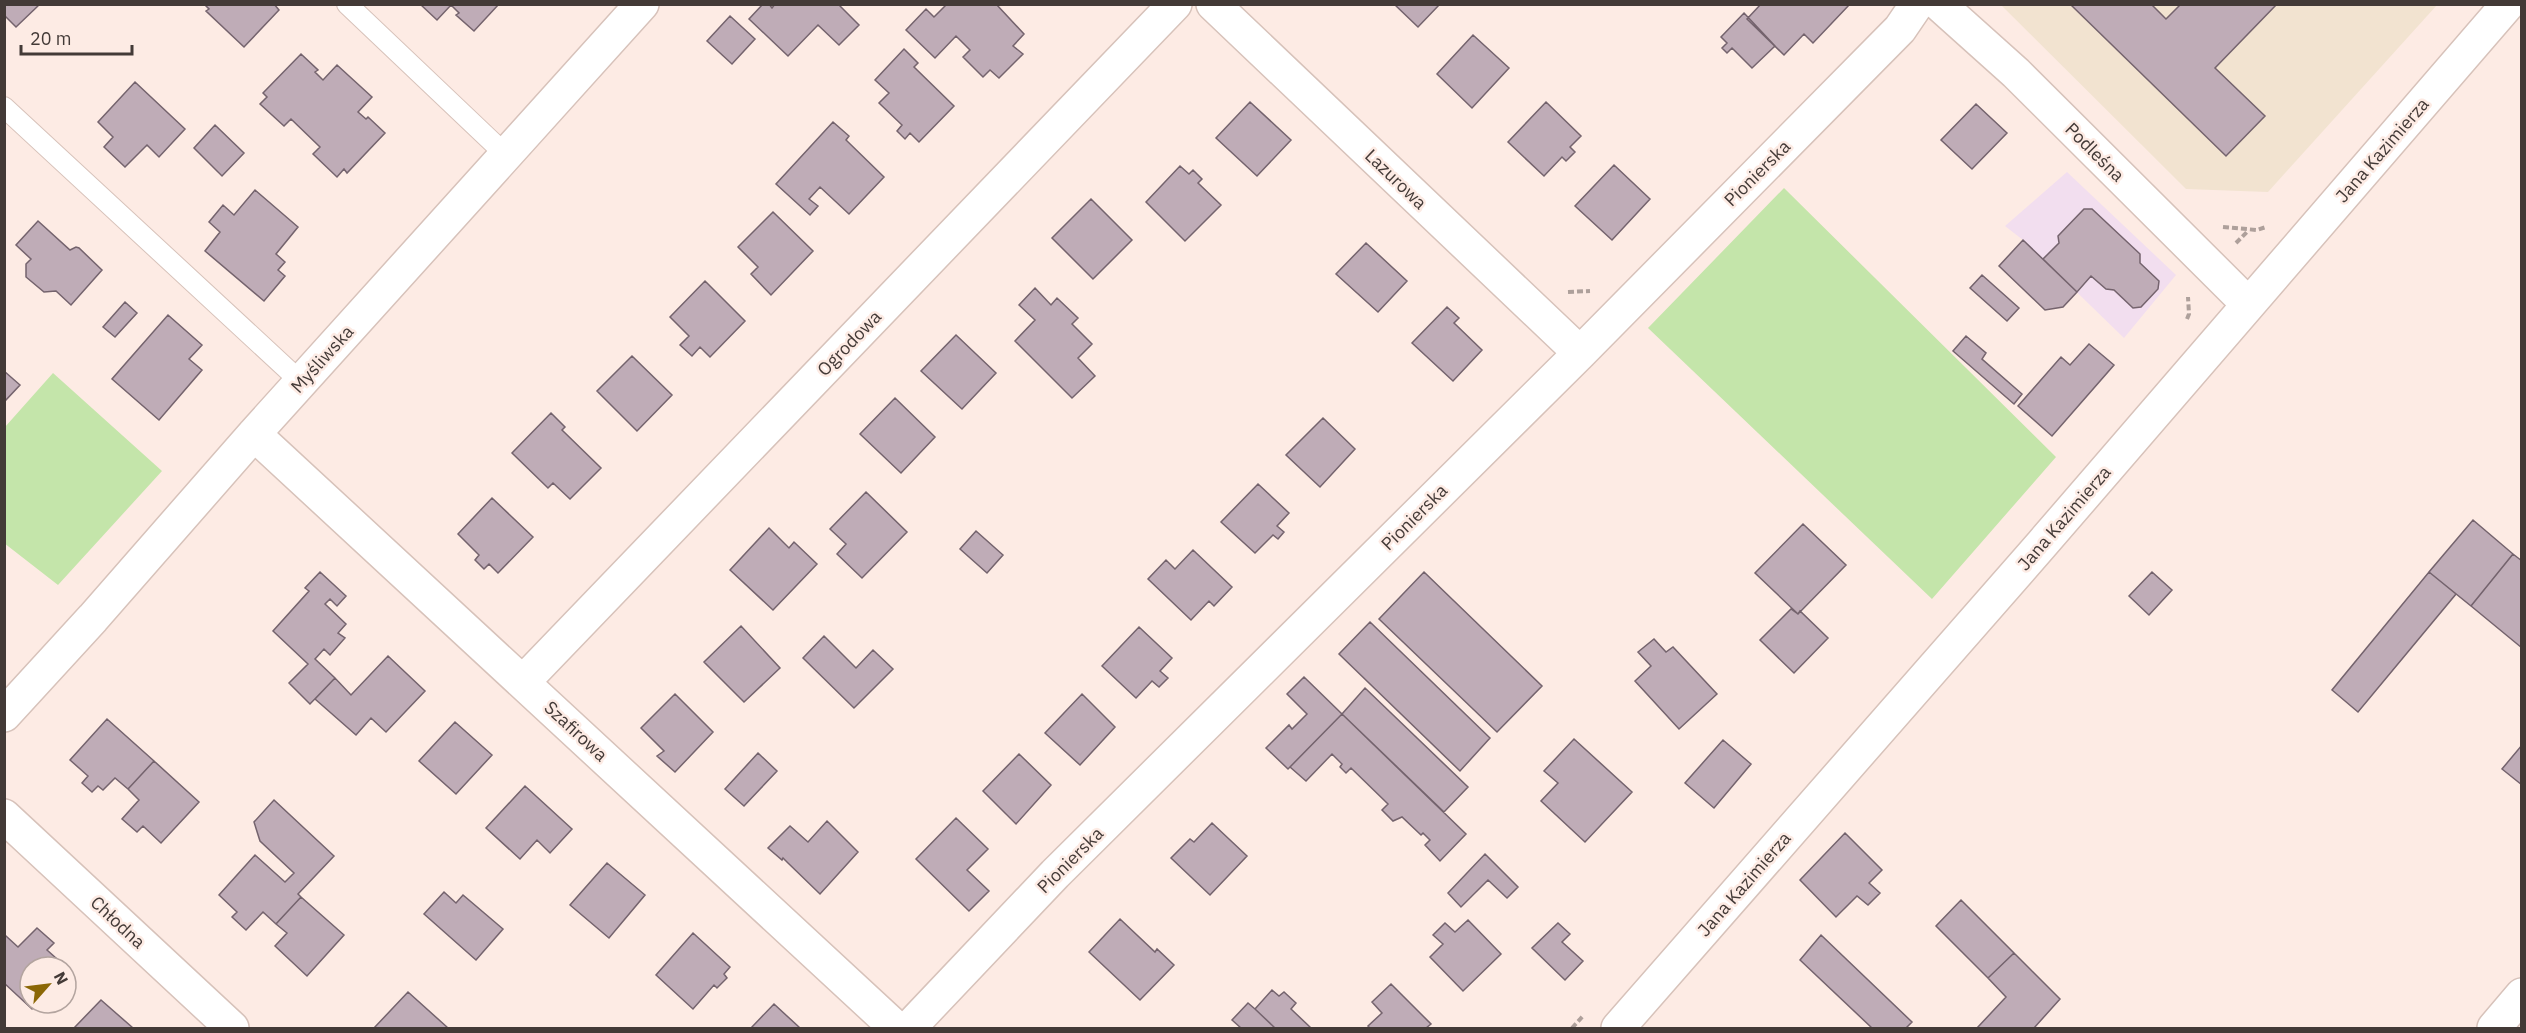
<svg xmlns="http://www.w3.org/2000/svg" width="2526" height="1033" font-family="'IBM Plex Sans',sans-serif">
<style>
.commercial{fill:#f2deef}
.education{fill:#f2e3d0}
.green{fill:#c4e5aa}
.building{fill:#bfacb7;stroke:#74636d;stroke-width:1.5}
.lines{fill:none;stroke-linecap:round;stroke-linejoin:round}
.lane-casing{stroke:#d7c2ba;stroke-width:22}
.street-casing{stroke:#d7c2ba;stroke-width:36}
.secondary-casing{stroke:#d7c2ba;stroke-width:36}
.path{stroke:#aea09b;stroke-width:4;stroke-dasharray:6 3;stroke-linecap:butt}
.lane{stroke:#fff;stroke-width:20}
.street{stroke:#fff;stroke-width:33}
.secondary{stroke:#fff;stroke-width:33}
.labels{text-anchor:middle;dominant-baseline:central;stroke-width:5;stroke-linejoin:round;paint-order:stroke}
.street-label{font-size:18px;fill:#433a37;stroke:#fdebe4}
</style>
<rect width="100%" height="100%" fill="#fdebe4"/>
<path class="commercial" d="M2067,172L2176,275L2124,338L2023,240L2005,226Z"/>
<path class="education" d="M2001,5H2437L2268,192L2186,189Z"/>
<path class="green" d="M1784,188L2056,457L1932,599L1648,328Z
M53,373L162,471L58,585L4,543L5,427Z"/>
<path class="building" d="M4,4H40L16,27L4,15Z
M204,4H274L279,10L244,47L206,11L209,9Z
M420,4H499L474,31L456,15L459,13L451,5L437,20Z
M763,4H769L772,8L775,4H838L859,25L839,45L818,25L788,56L749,19Z
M947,4H996L1024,34L1013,46L1023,54L999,78L990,70L983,77L963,57L970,50L956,36L935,58L906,30L926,9L934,17Z
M1394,4H1440L1418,27Z
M1761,4H1850L1813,43L1804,34L1784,55L1747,19Z
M2070,4H2151L2166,19L2181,4H2277L2215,68L2265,116L2226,156Z
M1744,13L1775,46L1752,68L1732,48L1727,53L1722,48L1727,43L1721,37Z
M730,16L755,39L732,64L707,41Z
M1473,35L1509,68L1472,108L1437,74Z
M904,49L918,63L914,67L954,106L919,142L910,133L905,139L897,131L902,125L879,103L889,93L875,80Z
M301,54L318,70L315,72L323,80L337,65L372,97L358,112L366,119L368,117L385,133L347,173L344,169L337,177L313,154L320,147L291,119L284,126L260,104L267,97L263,93Z
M135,82L185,129L159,157L147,145L125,167L104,147L113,137L98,122Z
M1250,102L1291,140L1257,176L1216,138Z
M1546,102L1581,136L1570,147L1575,152L1566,161L1562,157L1544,176L1508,142Z
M1976,104L2007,133L1972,169L1941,140Z
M833,122L849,136L846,140L884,177L849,214L820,187L809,199L818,206L810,215L776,184Z
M215,125L244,153L222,176L194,148Z
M1614,165L1650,199L1612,240L1575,206Z
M1180,166L1189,174L1193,170L1202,179L1198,183L1221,205L1185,241L1146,202Z
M255,190L298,227L276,254L285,262L278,270L285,276L264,301L205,251L220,232L209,222L223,205L234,215Z
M1091,199L1132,240L1093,279L1052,238Z
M2084,209H2092L2140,254V263L2159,281L2158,289L2141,307L2133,308L2114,290L2106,289L2091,276L2077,292L2043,259L2059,243L2058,236Z
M773,212L813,251L771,295L751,274L758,267L738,247Z
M38,221L70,250L76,247L79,248L102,270L71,305L56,291L44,292L26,277V264L31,259L16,245Z
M2023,240L2077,292L2063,307L2045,310L1999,266Z
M1366,243L1407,281L1378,312L1336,274Z
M1982,275L2019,308L2007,321L1970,288Z
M705,281L745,321L710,357L700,347L692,356L680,345L689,336L670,317Z
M1035,288L1051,305L1057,298L1078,318L1072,324L1092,344L1078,358L1095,376L1072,398L1015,341L1035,320L1019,305Z
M125,302L137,313L115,337L103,327Z
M1447,307L1459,318L1454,323L1482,350L1453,381L1412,343Z
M168,315L202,345L189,359L202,370L159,420L112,379Z
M956,335L996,373L962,409L921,371Z
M1966,336L1986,353L1982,359L2022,394L2014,404L1953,351Z
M2089,344L2114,365L2052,436L2018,406L2061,357L2070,365Z
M632,356L672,395L637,431L597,391Z
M4,371L20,385L4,402Z
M895,398L935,437L901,473L860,434Z
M551,413L565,427L562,430L601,468L570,499L553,483L548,488L512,453Z
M1323,418L1355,449L1320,487L1286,455Z
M1258,484L1289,513L1277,526L1284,532L1278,539L1273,535L1255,553L1221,522Z
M866,492L907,532L862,578L837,554L846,544L830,529Z
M492,498L533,537L498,573L489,564L484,569L475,560L479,555L458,534Z
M2473,520L2513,554L2471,606L2429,572Z
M1803,524L1846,565L1798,614L1755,573Z
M769,528L789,548L794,542L817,564L773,610L730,570Z
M976,531L1003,555L987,573L960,549Z
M1193,550L1232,587L1214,606L1209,601L1191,620L1148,579L1166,560L1175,569Z
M2513,554L2522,561V648L2471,606Z
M320,572L346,596L337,606L330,599L325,604L346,624L338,633L345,638L330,655L324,649L315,659L335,678L310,704L289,683L308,664L273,631L309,591L305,588Z
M1424,572L1542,686L1497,732L1379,619Z
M2152,572L2172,590L2149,615L2129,596Z
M2429,572L2456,594L2358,712L2332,690Z
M1791,609L1798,614L1800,611L1828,638L1794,673L1760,640Z
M1370,622L1490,738L1460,771L1339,654Z
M741,626L780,668L744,702L704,662Z
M1139,627L1172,658L1160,671L1168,678L1159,687L1152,681L1136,698L1102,666Z
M824,636L856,668L873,650L893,669L854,708L803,658Z
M1654,639L1666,652L1673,647L1717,694L1679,729L1635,681L1651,666L1638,652Z
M388,656L425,691L386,732L371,718L356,735L315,699L335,678L351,695Z
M1304,677L1342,714L1288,769L1266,748L1289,725L1292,729L1307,714L1287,694Z
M1365,688L1468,787L1444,812L1342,714Z
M675,694L713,732L675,772L657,756L664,751L641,728Z
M1082,694L1115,727L1080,765L1045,733Z
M1342,714L1466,834L1440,861L1425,845L1430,840L1423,833L1421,835L1402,817L1393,821L1382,810L1388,804L1351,768L1346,773L1340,767L1342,764L1332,754L1306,781L1290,767Z
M107,719L154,761L128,789L115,778L103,790L98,786L92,792L82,783L88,776L70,760Z
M455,722L492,755L456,794L419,761Z
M1574,739L1632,792L1585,842L1541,801L1558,783L1544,771Z
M1723,740L1751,764L1714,808L1685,783Z
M2522,745V785L2502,769Z
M758,753L777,771L744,806L725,789Z
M1019,754L1051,785L1016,824L983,791Z
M154,761L199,802L161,843L143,826L137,832L122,819L139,800L128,789Z
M525,786L572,829L550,853L537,840L520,859L486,828Z
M274,800L334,856L298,894L301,897L276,924L263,912L246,930L232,917L237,912L219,895L255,855L285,882L294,873L260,841L254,822Z
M956,818L988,849L967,870L989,891L969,911L916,859Z
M827,821L858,852L820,894L788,863L783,858L782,860L768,848L790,826L808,842Z
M1212,823L1247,856L1210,895L1171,858L1190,839L1194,842Z
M1845,833L1882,870L1869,883L1880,893L1868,905L1857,896L1836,917L1800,880Z
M1485,854L1518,887L1507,898L1488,880L1461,907L1448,893Z
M607,863L645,895L609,938L570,905Z
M444,892L456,903L463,895L503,929L476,960L424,914Z
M301,897L344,935L307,976L275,946L287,933L276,924Z
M1961,900L2014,953L1988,978L1936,926Z
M1120,919L1155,952L1157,949L1174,965L1140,1000L1089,952Z
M1468,920L1501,954L1463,991L1430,957L1443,944L1433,935L1445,923L1455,932Z
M1558,923L1570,934L1562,942L1583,961L1565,980L1532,948Z
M37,928L54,943L47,950L66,967H30V1003H37L32,1009L4,983V938L6,936L18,947Z
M693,933L730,967L724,974L727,978L717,988L714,985L693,1009L656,975Z
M1821,935L1912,1022L1906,1028H1872L1800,960Z
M2014,953L2060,999L2034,1028H1977L2006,997L1988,978Z
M1391,984L1431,1024L1426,1028H1370L1368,1026L1382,1013L1372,1002Z
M1272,990L1279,996L1284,992L1296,1003L1291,1009L1311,1028H1275L1255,1009Z
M408,992L448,1028H374Z
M101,1000L133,1028H74Z
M1248,1003L1255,1009L1275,1028H1241L1232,1020Z
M774,1004L800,1028H751Z"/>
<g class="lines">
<g class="lane-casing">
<path id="lane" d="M347,4L506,155
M4,107L301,382"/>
</g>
<g class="street-casing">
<path id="street" d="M1213,4L1580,353
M1939,4L2016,73L2248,304
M254,434L896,1028
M523,682L1175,4
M4,715L93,618L254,434L642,4
M4,816L232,1028
M909,1028L1055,874L1580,353L1900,29L1917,4
M2494,1028L2522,995"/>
</g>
<g class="secondary-casing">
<path id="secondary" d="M1618,1028L2042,544L2508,4"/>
</g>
<path class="path" d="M2223,227L2257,230L2266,227
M2236,243L2248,231
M1568,292L1590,291
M2187,319L2189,314L2188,297
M1572,1028L1583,1016"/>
<use href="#lane" class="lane"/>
<use href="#street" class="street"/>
<use href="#secondary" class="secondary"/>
</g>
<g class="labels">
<g class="street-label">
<text transform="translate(2382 150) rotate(-49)">Jana Kazimierza</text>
<text transform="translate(2095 152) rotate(45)">Podleśna</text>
<text transform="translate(1757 173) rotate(-45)">Pionierska</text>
<text transform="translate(1396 179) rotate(44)">Lazurowa</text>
<text transform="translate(849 343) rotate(-46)">Ogrodowa</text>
<text transform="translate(322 359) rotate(-48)">Myśliwska</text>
<text transform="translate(1414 517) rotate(-45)">Pionierska</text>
<text transform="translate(2064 518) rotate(-49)">Jana Kazimierza</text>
<text transform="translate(576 731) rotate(43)">Szafirowa</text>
<text transform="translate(1070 860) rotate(-45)">Pionierska</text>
<text transform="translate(1744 884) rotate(-49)">Jana Kazimierza</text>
<text transform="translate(118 922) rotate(43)">Chłodna</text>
</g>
</g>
<rect width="2526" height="1033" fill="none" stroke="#433a37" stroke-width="12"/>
<g transform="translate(48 985) rotate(62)"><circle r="28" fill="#fdebe4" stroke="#b3a49f" stroke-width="1.5"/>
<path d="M0-4.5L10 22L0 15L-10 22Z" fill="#8b6706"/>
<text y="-9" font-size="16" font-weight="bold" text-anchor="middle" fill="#433a37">N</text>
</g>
<path d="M21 45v9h111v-9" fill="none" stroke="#433a37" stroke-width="3"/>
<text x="30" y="45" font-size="18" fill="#433a37" stroke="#fdebe4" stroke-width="4.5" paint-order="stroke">20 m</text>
</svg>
